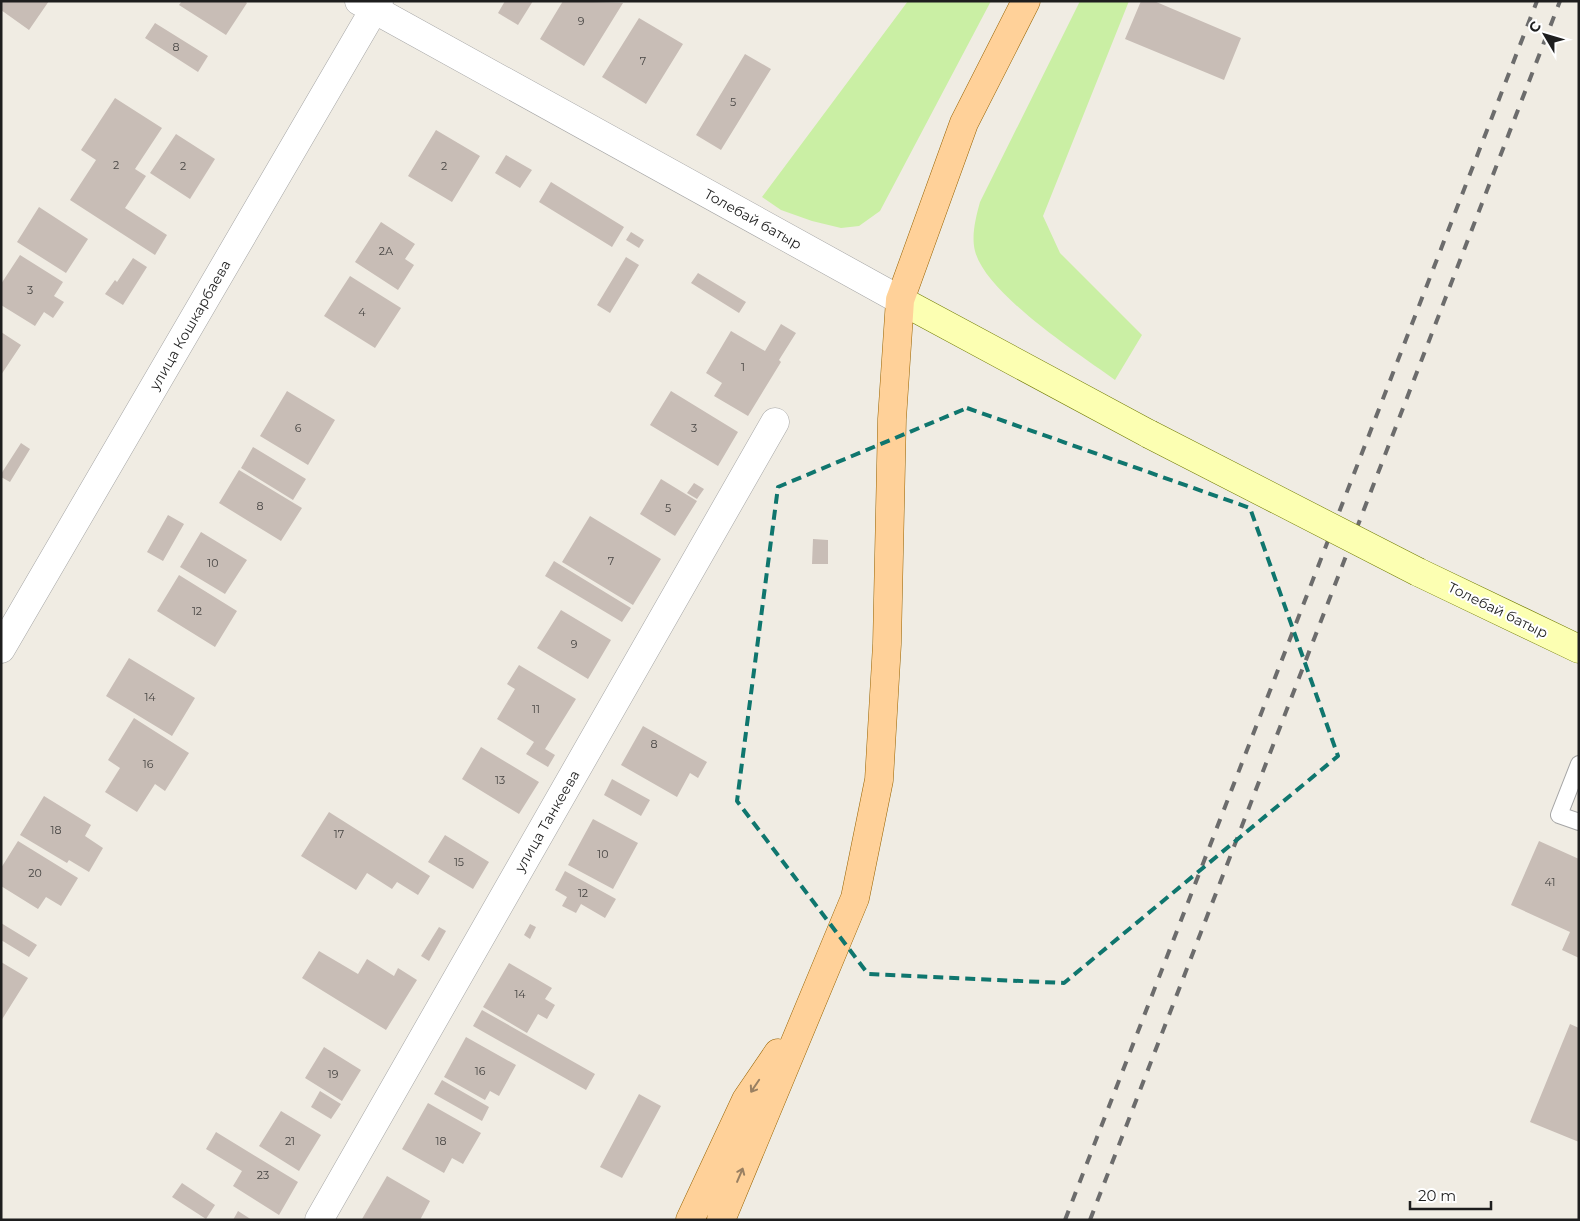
<svg xmlns="http://www.w3.org/2000/svg" width="1580" height="1221" font-family="Montserrat,sans-serif">
<style>
.grass{fill:#caefa4}
.building{fill:#c8bdb6}
.lines{fill:none;stroke-linecap:round;stroke-linejoin:round}
.service-casing{stroke:#a5a5a5;stroke-width:18}
.minor-casing{stroke:#a5a5a5;stroke-width:29}
.tertiary-casing{stroke:#a5a5a5;stroke-width:29}
.secondary-casing{stroke:#6f7a00;stroke-width:29}
.primary-casing{stroke:#986300;stroke-width:29}
.service{stroke:#fff;stroke-width:16}
.minor{stroke:#fff;stroke-width:28}
.tertiary{stroke:#fff;stroke-width:28}
.secondary{stroke:#fcffb2;stroke-width:28}
.primary{stroke:#ffd199;stroke-width:28}
.rail{stroke:#6c6c6c;stroke-width:4;stroke-dasharray:10 10;stroke-linecap:butt}
.secondary-bridge-casing{stroke:#6f7a00;stroke-width:29;stroke-linecap:butt}
.secondary-bridge{stroke:#fcffb2;stroke-width:28}
.oneway{stroke:#9a8062}
.marked{fill:none;stroke:#0f766e;stroke-width:4;stroke-dasharray:10 6;stroke-linejoin:round}
.labels{text-anchor:middle;dominant-baseline:central;stroke-width:4;stroke-linejoin:round;paint-order:stroke}
.number-label{font-size:11px;fill:#484644}
.street-label{font-size:14px;fill:#1e1e1e;stroke:#fff}
</style>
<rect width="100%" height="100%" fill="#f0ece3"/>
<path class="grass" d="M908,1H991L880,211L859,226L841,228L812,221L781,210L762,197Z
M1080,1H1129L1043,216L1060,253L1142,335L1115,380C1079,354 986,294 975,251C971,235 976,217 980,202Z"/>
<path class="building" d="M1,1H49L29,30L1,10Z
M182,1H245L247,3L226,35L179,5Z
M505,1H533L518,25L498,13Z
M563,1L623,3L584,66L540,39Z
M1141,1H1154L1241,38L1224,80L1125,39Z
M639,18L683,44L646,104L602,77Z
M155,23L208,56L198,72L145,38Z
M745,54L771,69L721,150L696,135Z
M115,98L162,128L135,169L146,176L125,208L167,235L155,255L70,200L96,160L81,150Z
M436,130L480,156L452,202L408,176Z
M176,134L215,159L190,199L150,173Z
M506,155L532,170L520,188L495,173Z
M551,182L624,227L612,247L539,202Z
M39,207L88,239L66,273L17,242Z
M381,222L415,244L405,259L414,265L398,290L355,262Z
M631,232L644,240L639,248L626,240Z
M20,255L63,282L54,296L64,302L53,318L44,312L35,326L1,305V284Z
M626,257L639,265L610,313L597,305Z
M133,258L147,267L123,305L105,294L115,280L117,282Z
M698,273L746,302L739,313L691,283Z
M350,276L401,308L375,348L324,316Z
M781,324L796,333L779,360L781,362L748,416L714,396L722,383L706,373L731,331L765,351Z
M1,332L21,345L1,375Z
M287,391L335,420L308,465L260,436Z
M671,391L738,432L718,466L650,425Z
M21,443L30,449L10,482L1,477V474Z
M253,447L306,479L293,500L241,468Z
M239,470L302,508L281,541L219,503Z
M661,479L697,501L675,536L640,514Z
M694,483L704,489L697,499L687,493Z
M168,515L184,524L163,561L147,552Z
M590,516L661,559L633,605L562,562Z
M201,532L247,560L225,594L180,567Z
M813,539L828,540V564H812Z
M554,561L631,608L622,622L545,576Z
M179,575L237,611L215,647L157,611Z
M561,610L611,640L588,679L537,648Z
M129,658L195,698L172,736L106,696Z
M519,665L576,699L545,749L555,755L548,767L526,754L534,742L497,719L515,689L507,684Z
M134,718L189,753L165,791L155,784L137,812L105,792L120,768L108,760Z
M643,726L707,762L698,778L690,773L677,797L621,765Z
M481,747L539,782L519,814L462,779Z
M612,779L650,800L641,816L604,795Z
M44,796L91,825L85,836L103,848L89,872L69,860L67,863L20,835Z
M329,812L430,876L418,895L397,882L392,889L367,873L356,890L301,856Z
M593,819L638,843L613,889L568,865Z
M445,835L489,862L473,889L428,862Z
M18,841L78,878L61,906L46,897L38,909L1,886V868Z
M1539,841L1579,859V958L1562,950L1570,932L1511,905Z
M565,871L616,899L605,918L581,904L576,913L562,906L567,897L555,890Z
M1,923L37,945L29,957L1,940Z
M530,924L536,927L530,939L524,935Z
M439,927L446,931L429,961L421,956Z
M319,951L358,974L367,959L394,976L398,968L417,980L386,1030L302,978Z
M1,962L28,978L1,1021Z
M509,963L552,988L545,999L555,1005L547,1019L538,1014L527,1033L483,1007Z
M482,1010L595,1074L586,1090L473,1026Z
M1570,1024L1579,1028V1142L1530,1122Z
M466,1037L516,1065L499,1096L490,1091L485,1100L444,1077Z
M324,1047L361,1070L342,1101L305,1078Z
M442,1080L489,1107L482,1121L434,1094Z
M320,1091L341,1104L331,1119L311,1107Z
M639,1094L661,1106L622,1178L600,1167Z
M428,1103L481,1133L463,1164L452,1158L444,1173L402,1149Z
M281,1111L321,1135L299,1171L259,1146Z
M216,1132L298,1182L279,1215L233,1186L242,1171L206,1149Z
M387,1176L430,1201L420,1220L362,1219Z
M182,1183L215,1205L206,1219L172,1197Z
M238,1211L252,1220H233Z"/>
<g class="lines">
<g class="service-casing">
<path id="service" d="M1579,764L1559,815L1579,822"/>
</g>
<g class="minor-casing">
<path id="minor" d="M1,649L379,1
M319,1220L775,422"/>
</g>
<g class="tertiary-casing">
<path id="tertiary" d="M359,1L900,300"/>
</g>
<g class="secondary-casing">
<path id="secondary" d="M900,300L1149,434
M1418,572L1579,649"/>
</g>
<g class="primary-casing">
<path id="primary" d="M690,1220L746,1100L778,1053
M721,1220L855,898L879,780L887,644L892,419L900,300L964,123L1026,1"/>
</g>
<use href="#service" class="service"/>
<use href="#minor" class="minor"/>
<use href="#tertiary" class="tertiary"/>
<use href="#secondary" class="secondary"/>
<use href="#primary" class="primary"/>
<path class="rail" d="M1065,1220L1537,1
M1090,1220L1560,1"/>
<g class="secondary-bridge-casing">
<path id="secondary-bridge" d="M1149,434L1418,572"/>
</g>
<use href="#secondary-bridge" class="secondary-bridge"/>
</g>
<defs><path id="oneway-shaft" d="M-6 0H5M1.5-3L5.5 0L1.5 3" fill="none" stroke-width="1.6" stroke-linecap="round" stroke-linejoin="round" transform="scale(1.25)"/></defs>
<g class="oneway">
<use href="#oneway-shaft" transform="translate(755 1086) rotate(124)"/>
<use href="#oneway-shaft" transform="translate(740 1175) rotate(-67)"/>
</g>
<path class="marked" d="M967,408L1250,508L1338,756L1064,983L868,974L737,801L778,487Z"/>
<g class="labels">
<g class="number-label">
<text x="581" y="21">9</text>
<text x="176" y="47">8</text>
<text x="643" y="61">7</text>
<text x="733" y="102">5</text>
<text x="116" y="165">2</text>
<text x="183" y="166">2</text>
<text x="444" y="166">2</text>
<text x="386" y="251">2А</text>
<text x="30" y="290">3</text>
<text x="362" y="312">4</text>
<text x="743" y="367">1</text>
<text x="298" y="428">6</text>
<text x="694" y="428">3</text>
<text x="260" y="506">8</text>
<text x="668" y="508">5</text>
<text x="611" y="561">7</text>
<text x="213" y="563">10</text>
<text x="197" y="611">12</text>
<text x="574" y="644">9</text>
<text x="150" y="697">14</text>
<text x="536" y="709">11</text>
<text x="654" y="744">8</text>
<text x="148" y="764">16</text>
<text x="500" y="780">13</text>
<text x="56" y="830">18</text>
<text x="339" y="834">17</text>
<text x="603" y="854">10</text>
<text x="459" y="862">15</text>
<text x="35" y="873">20</text>
<text x="1550" y="882">41</text>
<text x="583" y="893">12</text>
<text x="520" y="994">14</text>
<text x="480" y="1071">16</text>
<text x="333" y="1074">19</text>
<text x="290" y="1141">21</text>
<text x="441" y="1141">18</text>
<text x="263" y="1175">23</text>
</g>
<g class="street-label">
<text transform="translate(753 219) rotate(29)">Толебай батыр</text>
<text transform="translate(190 325) rotate(-60)">улица Кошкарбаева</text>
<text transform="translate(1498 610) rotate(26)">Толебай батыр</text>
<text transform="translate(547 821) rotate(-60)">улица Танкеева</text>
</g>
</g>
<rect width="1580" height="1221" fill="none" stroke="#1e1e1e" stroke-width="5"/>
<g transform="translate(1545 35) rotate(308)" stroke="#ffffff" stroke-width="4" paint-order="stroke">
<path d="M0-4L9 19L0 12L-9 19Z" fill="#1e1e1e"/>
<text y="-8" font-size="14" font-weight="bold" text-anchor="middle" fill="#1e1e1e">С</text>
</g>
<path d="M1410 1201v8h81v-8" fill="none" stroke="#1e1e1e" stroke-width="2.5"/>
<text x="1418" y="1201" font-size="15" fill="#1e1e1e" stroke="#ffffff" stroke-width="4" paint-order="stroke">20 m</text>
</svg>
